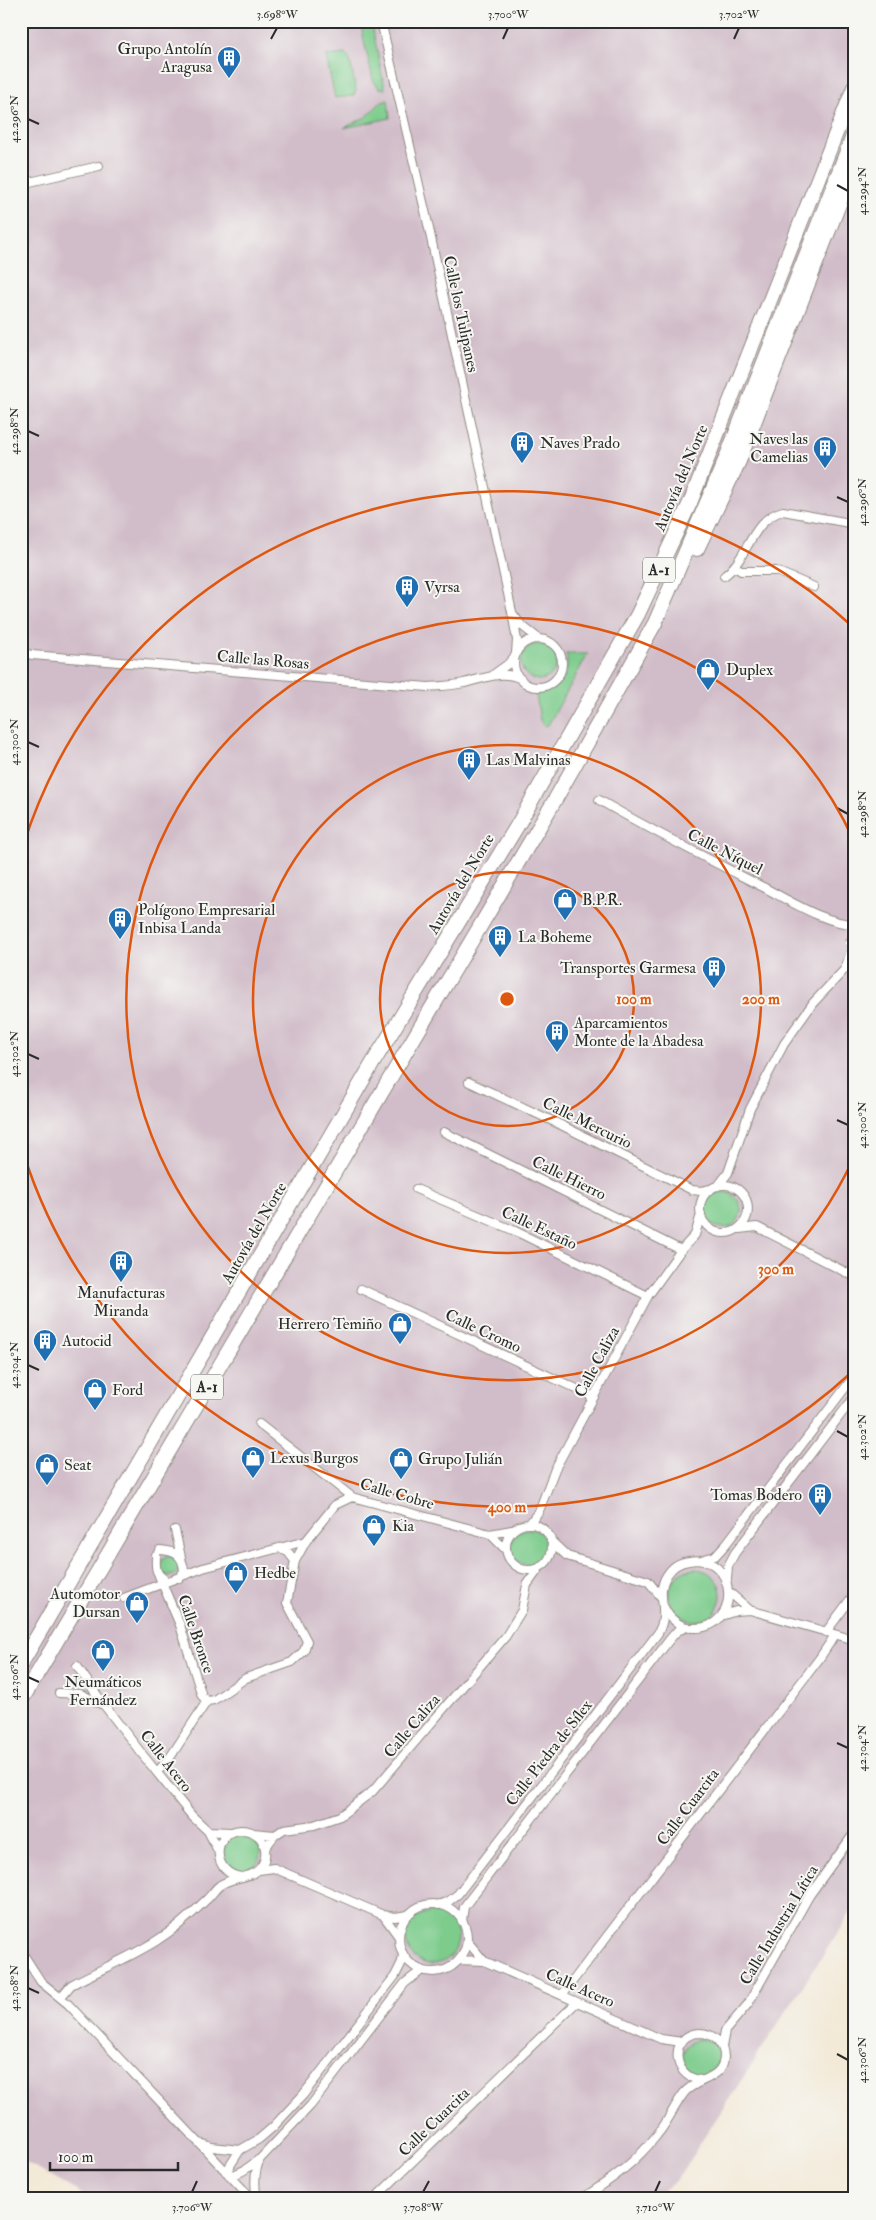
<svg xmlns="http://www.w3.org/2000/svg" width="876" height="2220" font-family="'IM FELL Double Pica',serif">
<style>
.industrial{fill:#d1bdc9}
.green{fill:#7dcc8c;stroke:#547c5c}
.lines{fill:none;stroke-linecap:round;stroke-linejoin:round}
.minor-casing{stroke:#8f8a81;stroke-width:10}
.motorway-casing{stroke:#8f8a81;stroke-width:16}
.minor{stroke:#fff;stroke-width:8}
.motorway{stroke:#fff;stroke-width:14}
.ticks{fill:none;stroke:#2b2b2b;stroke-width:2}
.ring{fill:none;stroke:#df570e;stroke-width:2.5}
.labels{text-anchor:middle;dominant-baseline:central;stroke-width:4;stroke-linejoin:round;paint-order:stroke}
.shield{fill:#f6f6f2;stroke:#686867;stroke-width:1}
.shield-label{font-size:15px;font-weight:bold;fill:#2b2b2b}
.poi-label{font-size:16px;fill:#2b2b2b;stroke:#f6f6f2;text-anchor:start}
.street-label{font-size:16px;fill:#2b2b2b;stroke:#f6f6f2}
.centre{fill:#df570e;stroke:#f6f6f2;stroke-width:2.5}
.ring-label{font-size:15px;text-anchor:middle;font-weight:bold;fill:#df570e;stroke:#f6f6f2;stroke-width:4;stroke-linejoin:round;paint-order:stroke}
.neatline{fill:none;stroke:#2b2b2b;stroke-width:2}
.ticks-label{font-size:12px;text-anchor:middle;fill:#2b2b2b}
</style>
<rect width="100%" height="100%" fill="#f6f6f2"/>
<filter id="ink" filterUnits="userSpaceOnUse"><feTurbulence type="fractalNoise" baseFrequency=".02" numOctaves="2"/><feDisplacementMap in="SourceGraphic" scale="10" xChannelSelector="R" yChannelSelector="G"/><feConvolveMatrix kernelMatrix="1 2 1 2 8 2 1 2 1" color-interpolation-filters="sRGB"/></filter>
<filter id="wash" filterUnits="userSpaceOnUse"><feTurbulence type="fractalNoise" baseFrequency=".0096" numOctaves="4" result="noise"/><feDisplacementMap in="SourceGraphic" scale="20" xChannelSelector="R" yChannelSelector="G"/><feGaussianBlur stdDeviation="1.12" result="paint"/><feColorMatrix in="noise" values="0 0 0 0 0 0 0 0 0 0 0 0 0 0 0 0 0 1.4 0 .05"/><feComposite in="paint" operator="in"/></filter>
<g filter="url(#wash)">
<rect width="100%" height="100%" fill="#f3e9d7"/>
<path class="industrial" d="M21,21H855V1906L675,2182L650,2199H91L21,2160Z"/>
<path class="green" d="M371,21L385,89L379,88L373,80L362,32L365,24Z
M345,54L350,60L356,91L353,96L335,98L326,56Z
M388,100L390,118L344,128L366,117L380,103Z
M521 662a18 18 0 1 1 36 0a18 18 0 1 1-36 0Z
M566,654H588L548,725L544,726L540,720L536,695C541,692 546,693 551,690C564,683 570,668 566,654Z
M705 1210a18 18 0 1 1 36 0a18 18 0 1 1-36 0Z
M511 1547a18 18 0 1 1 36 0a18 18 0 1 1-36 0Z
M160 1566a10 10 0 1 1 20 0a10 10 0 1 1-20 0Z
M669 1595a26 26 0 1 1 52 0a26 26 0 1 1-52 0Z
M224 1853a18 18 0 1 1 36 0a18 18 0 1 1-36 0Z
M406 1938a26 26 0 1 1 52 0a26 26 0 1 1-52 0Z
M683 2057a18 18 0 1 1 36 0a18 18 0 1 1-36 0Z"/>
</g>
<g filter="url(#ink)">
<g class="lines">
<g class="minor-casing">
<path id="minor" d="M381,21L426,215L512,612L517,640L516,653
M21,184L99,166
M735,567L741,571H776L814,587
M724,576C749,558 751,519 783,511L855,524
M513,614L521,625L539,639
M514 663a24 24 0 1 1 48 0a24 24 0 1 1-48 0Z
M21,652L32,655L428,687C440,686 452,686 464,683C482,679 503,669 521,679
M494,674L508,664L515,656
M599,800C652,831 706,858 761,886C787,899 825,924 855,924
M855,931L850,943L855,959
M469,1082L561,1125L692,1190L701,1191L711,1189
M444,1132L681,1250
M700 1209a24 24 0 1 1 48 0a24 24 0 1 1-48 0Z
M718,1186L728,1173L750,1109L784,1044L813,1003L845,969L851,951
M416,1189L515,1231L648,1296
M739,1229L757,1227L855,1277
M361,1289L594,1397
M259,1424L352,1497L490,1534L512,1530
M530,1523L539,1511L555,1469L648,1296L681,1250L695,1235L701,1214
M506 1547a23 23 0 1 1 46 0a23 23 0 1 1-46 0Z
M175,1530L181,1557
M490,1534L505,1549
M551,1541L567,1556L648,1581L661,1597
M279,1548L288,1552L295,1561
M160,1550C175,1551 183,1555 184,1571L179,1578
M156,1555C156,1564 154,1573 163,1578
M701,1560L715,1556L726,1544L855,1375
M159,1576L180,1625L202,1696L207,1701
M727,1580L728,1566L735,1553L855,1396
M729,1592L750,1610
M124,1598L203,1568L306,1541
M721,1616L736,1611L750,1610L855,1640
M826,1632L855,1593
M77,1666L104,1705L142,1754L192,1816L208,1831L218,1851
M59,1693L81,1694L101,1704
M157,1772L169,1759L207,1701L214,1700L246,1678L292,1662L304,1651L307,1641L287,1603L295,1561L306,1541L335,1505L352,1497
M208,1831L231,1832
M253,1833L275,1835
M265,1848L275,1835L284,1829L314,1825L340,1816L373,1791L506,1636L522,1610L527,1585L540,1567
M259,1870L274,1868L383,1915L395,1917L408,1915
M399 1938a34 34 0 1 1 68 0a34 34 0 1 1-68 0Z
M438,1905L449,1901L458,1894L658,1633C671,1610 654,1595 667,1575C672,1567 680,1562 689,1561C738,1552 743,1630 693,1628C680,1627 669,1619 664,1607
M383,1915L399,1937
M462,1921L464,1907L470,1899L670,1639L677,1631L687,1627
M467,1941L484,1961
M21,1951L41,1982L68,2004L252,2199
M459,1960L484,1961L661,2039L682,2042
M562,1995L819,1659L835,1635
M61,1997L71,1985C99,1970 129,1958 156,1941C174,1930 191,1915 206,1900C211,1896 214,1890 219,1886C233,1874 261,1881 265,1857C266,1851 265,1845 261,1839C256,1833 249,1830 241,1830C211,1831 211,1874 242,1877
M722,2047L725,2031L748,2004L809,1896L855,1832
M200,2143L212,2147L240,2150
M226,2172L240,2150L259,2139L273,2127L303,2095L395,1976L402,1962L403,1954
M229,2175C241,2174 249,2167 258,2160
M257,2199C254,2184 254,2172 260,2159L311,2105L405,1983L422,1970
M374,2199L577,2002
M581,2199C610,2181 636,2162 657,2135C668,2122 674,2106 684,2093C696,2078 723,2080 724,2057C724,2051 721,2044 717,2040C712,2035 706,2033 699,2033C670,2034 670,2077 701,2080"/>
</g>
<g class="motorway-casing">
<path id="motorway" d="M697,549L739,461L855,163
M21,1664L374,1061L517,826L638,614L690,503L855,85
M21,1701L552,805L655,623L727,456L855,131"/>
</g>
<use href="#minor" class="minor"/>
<use href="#motorway" class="motorway"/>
</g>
</g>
<path class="ticks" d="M271,39L277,28M503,39L508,28M734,39L739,28M28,119L39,124M837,185L848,191M28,431L39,436M837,497L848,502M28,742L39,747M837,808L848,814M28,1054L39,1059M837,1120L848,1125M28,1365L39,1370M837,1431L848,1437M28,1677L39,1682M837,1743L848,1748M28,1988L39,1993M837,2054L848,2060M192,2192L197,2181M423,2192L429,2181M655,2192L660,2181"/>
<g class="ring">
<circle cx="507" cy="999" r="127"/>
<circle cx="507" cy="999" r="254"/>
<path d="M854 1157A381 381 0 1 1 854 841"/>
<path d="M853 1371A508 508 0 0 1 23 1152M23 846A508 508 0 0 1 853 627"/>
</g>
<defs>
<g id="building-pin" transform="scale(1.25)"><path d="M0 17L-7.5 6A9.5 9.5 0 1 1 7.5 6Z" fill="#1f6fb2" stroke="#f6f6f2"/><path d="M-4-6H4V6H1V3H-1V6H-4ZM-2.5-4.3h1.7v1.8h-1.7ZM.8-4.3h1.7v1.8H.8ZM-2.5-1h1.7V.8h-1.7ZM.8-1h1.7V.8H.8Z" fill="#fff"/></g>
<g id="shop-pin" transform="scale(1.25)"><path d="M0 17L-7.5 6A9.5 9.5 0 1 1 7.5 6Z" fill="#1f6fb2" stroke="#f6f6f2"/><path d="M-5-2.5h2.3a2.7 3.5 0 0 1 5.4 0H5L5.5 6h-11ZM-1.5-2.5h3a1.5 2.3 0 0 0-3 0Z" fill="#fff"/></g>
</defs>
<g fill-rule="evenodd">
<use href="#building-pin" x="229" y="58"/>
<use href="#building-pin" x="522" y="443"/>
<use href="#building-pin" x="825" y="448"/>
<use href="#building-pin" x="407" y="587"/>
<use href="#shop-pin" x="708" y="670"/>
<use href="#building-pin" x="469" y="760"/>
<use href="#shop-pin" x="565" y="900"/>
<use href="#building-pin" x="120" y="919"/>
<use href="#building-pin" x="500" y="937"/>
<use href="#building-pin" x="714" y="968"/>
<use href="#building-pin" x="557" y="1032"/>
<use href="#building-pin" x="121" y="1262"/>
<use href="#shop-pin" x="400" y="1324"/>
<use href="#building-pin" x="45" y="1341"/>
<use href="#shop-pin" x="95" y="1390"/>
<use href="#shop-pin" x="253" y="1458"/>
<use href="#shop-pin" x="401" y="1459"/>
<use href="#shop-pin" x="47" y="1465"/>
<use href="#building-pin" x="820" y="1495"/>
<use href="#shop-pin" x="374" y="1526"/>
<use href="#shop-pin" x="236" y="1573"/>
<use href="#shop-pin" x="137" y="1603"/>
<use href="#shop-pin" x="103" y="1651"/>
</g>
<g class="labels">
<g class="shield">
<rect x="643" y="557.5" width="32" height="25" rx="4"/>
<rect x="191" y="1374.5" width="32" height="25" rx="4"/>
</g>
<g class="shield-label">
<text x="659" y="570">A-1</text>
<text x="207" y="1387">A-1</text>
</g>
<g class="poi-label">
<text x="212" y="49" text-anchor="end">Grupo Antolín<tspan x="212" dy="18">Aragusa</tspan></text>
<text x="808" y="439" text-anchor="end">Naves las<tspan x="808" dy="18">Camelias</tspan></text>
<text x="540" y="443">Naves Prado</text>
<text x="424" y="587">Vyrsa</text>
<text x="726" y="670">Duplex</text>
<text x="486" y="760">Las Malvinas</text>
<text x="582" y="900">B.P.R.</text>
<text x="138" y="910">Polígono Empresarial<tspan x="138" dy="18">Inbisa Landa</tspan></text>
<text x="518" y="937">La Boheme</text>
<text x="696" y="968" text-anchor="end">Transportes Garmesa</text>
<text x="574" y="1023">Aparcamientos<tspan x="574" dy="18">Monte de la Abadesa</tspan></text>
<text x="121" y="1293" text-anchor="middle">Manufacturas<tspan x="121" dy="18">Miranda</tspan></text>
<text x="382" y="1324" text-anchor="end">Herrero Temiño</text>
<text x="62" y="1341">Autocid</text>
<text x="112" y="1390">Ford</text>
<text x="270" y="1458">Lexus Burgos</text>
<text x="418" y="1459">Grupo Julián</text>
<text x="64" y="1465">Seat</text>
<text x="802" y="1495" text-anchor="end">Tomas Bodero</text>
<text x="392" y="1526">Kia</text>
<text x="254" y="1573">Hedbe</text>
<text x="120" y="1594" text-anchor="end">Automotor<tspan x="120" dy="18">Dursan</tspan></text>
<text x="103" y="1682" text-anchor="middle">Neumáticos<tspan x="103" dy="18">Fernández</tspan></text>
</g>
<g class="street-label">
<text transform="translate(461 314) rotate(78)">Calle los Tulipanes</text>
<text transform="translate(681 478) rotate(-67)">Autovía del Norte</text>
<text transform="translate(263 660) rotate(5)">Calle las Rosas</text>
<text transform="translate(725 852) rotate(27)">Calle Níquel</text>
<text transform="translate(461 884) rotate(-59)">Autovía del Norte</text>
<text transform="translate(587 1123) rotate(26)">Calle Mercurio</text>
<text transform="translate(569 1178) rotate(26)">Calle Hierro</text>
<text transform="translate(539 1228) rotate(25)">Calle Estaño</text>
<text transform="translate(254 1233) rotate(-60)">Autovía del Norte</text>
<text transform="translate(483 1331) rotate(25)">Calle Cromo</text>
<text transform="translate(597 1362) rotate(-62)">Calle Caliza</text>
<text transform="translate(397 1494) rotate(16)">Calle Cobre</text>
<text transform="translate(196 1634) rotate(71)">Calle Bronce</text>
<text transform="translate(412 1726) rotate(-50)">Calle Caliza</text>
<text transform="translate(549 1753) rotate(-52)">Calle Piedra de Sílex</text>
<text transform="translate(166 1761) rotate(52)">Calle Acero</text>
<text transform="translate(688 1807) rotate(-53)">Calle Cuarcita</text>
<text transform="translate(779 1925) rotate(-59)">Calle Industria Lítica</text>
<text transform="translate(580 1988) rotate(24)">Calle Acero</text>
<text transform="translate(434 2122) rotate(-44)">Calle Cuarcita</text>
</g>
</g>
<circle cx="507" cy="999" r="8" class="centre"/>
<g class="ring-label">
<text x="634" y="1004">100 m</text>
<text x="761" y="1004">200 m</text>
<text x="776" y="1274">300 m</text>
<text x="507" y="1512">400 m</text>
</g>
<rect width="876" height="2220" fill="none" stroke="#f6f6f2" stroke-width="55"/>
<path d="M50 2162v8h128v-8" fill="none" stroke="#2b2b2b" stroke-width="2.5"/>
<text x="58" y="2162" font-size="15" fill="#2b2b2b" stroke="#f6f6f2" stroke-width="4" paint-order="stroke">100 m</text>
<rect x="28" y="28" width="820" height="2164" class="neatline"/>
<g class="ticks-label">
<text x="277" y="18">3.698°W</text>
<text x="508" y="18">3.700°W</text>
<text x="739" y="18">3.702°W</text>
<text transform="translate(14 119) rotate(-90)" y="4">42.296°N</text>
<text transform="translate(862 191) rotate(-90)" y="4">42.294°N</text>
<text transform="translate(14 431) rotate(-90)" y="4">42.298°N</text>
<text transform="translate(862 502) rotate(-90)" y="4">42.296°N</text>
<text transform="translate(14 742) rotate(-90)" y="4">42.300°N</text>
<text transform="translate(862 814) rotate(-90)" y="4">42.298°N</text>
<text transform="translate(14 1054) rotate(-90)" y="4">42.302°N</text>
<text transform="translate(862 1125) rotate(-90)" y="4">42.300°N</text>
<text transform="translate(14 1365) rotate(-90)" y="4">42.304°N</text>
<text transform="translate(862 1437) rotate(-90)" y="4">42.302°N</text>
<text transform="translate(14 1677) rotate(-90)" y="4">42.306°N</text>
<text transform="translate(862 1748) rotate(-90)" y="4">42.304°N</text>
<text transform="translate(14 1988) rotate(-90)" y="4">42.308°N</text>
<text transform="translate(862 2060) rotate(-90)" y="4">42.306°N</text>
<text x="192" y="2211">3.706°W</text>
<text x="423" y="2211">3.708°W</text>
<text x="655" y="2211">3.710°W</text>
</g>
</svg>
